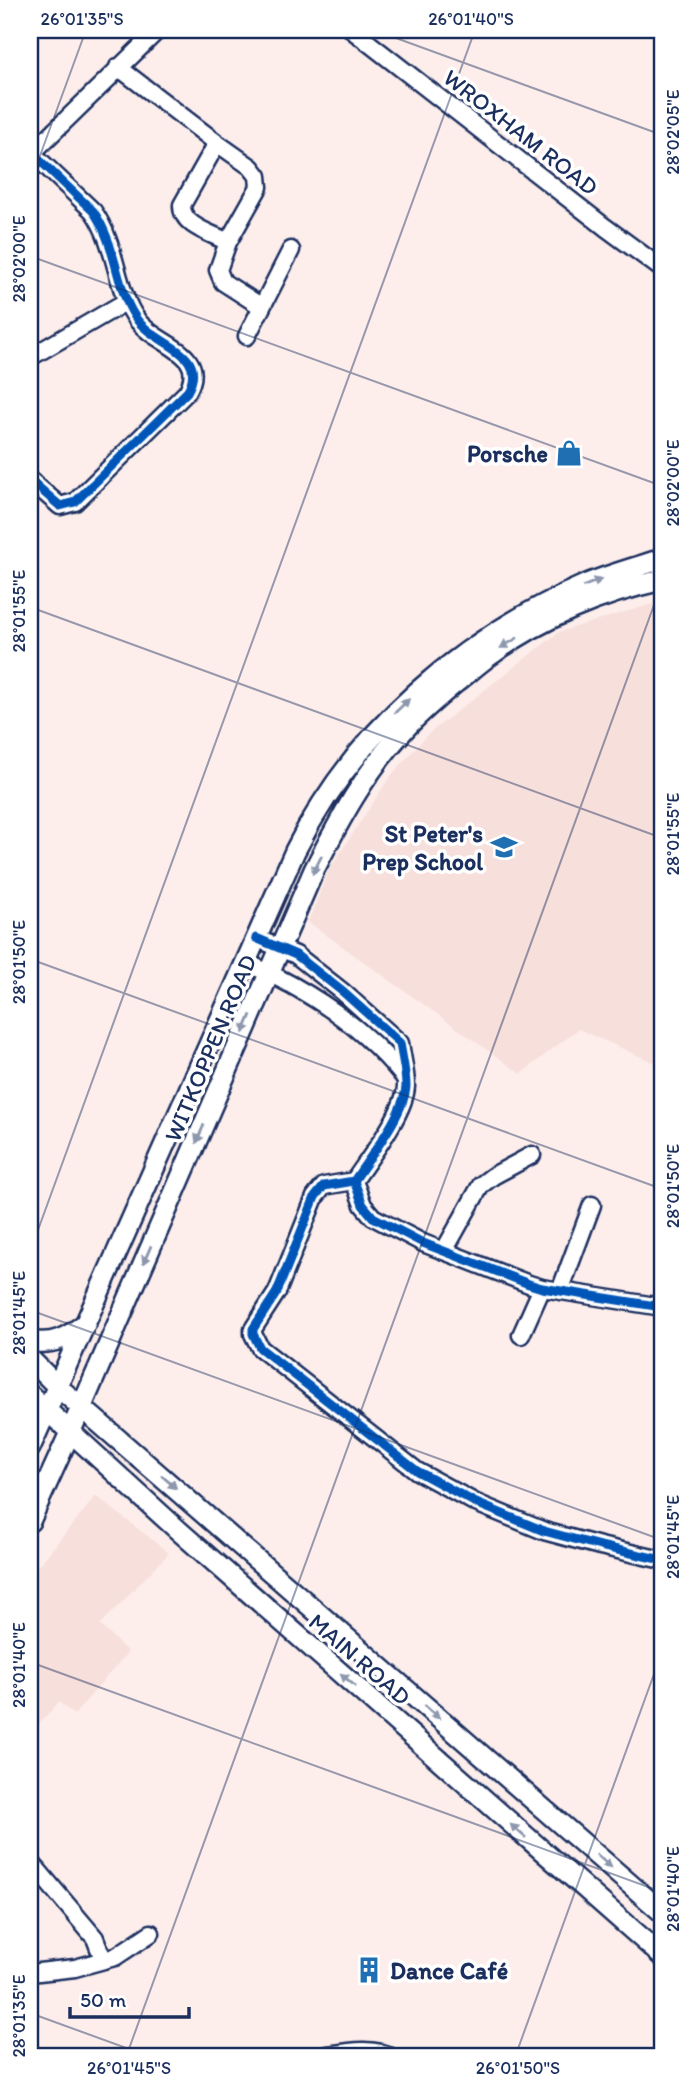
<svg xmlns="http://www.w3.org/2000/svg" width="692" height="2087" font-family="Itim,sans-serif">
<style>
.built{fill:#f7dfdb}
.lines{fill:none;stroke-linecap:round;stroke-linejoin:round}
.stream{stroke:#5b86af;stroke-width:4.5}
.minor-casing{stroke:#1b2f5e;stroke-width:21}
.major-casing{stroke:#1b2f5e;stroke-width:24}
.minor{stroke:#fff;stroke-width:16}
.major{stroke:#fff;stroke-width:19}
.cycleway-casing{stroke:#fff;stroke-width:13}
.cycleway{stroke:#0057b8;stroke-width:9}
.oneway{fill:#8d97ae}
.ticks{fill:none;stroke:#1b2f5e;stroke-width:2;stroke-opacity:0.45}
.labels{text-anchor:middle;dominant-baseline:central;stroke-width:7;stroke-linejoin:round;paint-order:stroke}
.street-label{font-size:24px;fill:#1b2f5e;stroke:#fff}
.poi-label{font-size:24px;font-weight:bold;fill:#1b2f5e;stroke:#fff;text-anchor:end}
.neatline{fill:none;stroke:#1b2f5e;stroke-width:2.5}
.ticks-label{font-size:18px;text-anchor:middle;fill:#1b2f5e}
</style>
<rect width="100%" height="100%" fill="#fdeeec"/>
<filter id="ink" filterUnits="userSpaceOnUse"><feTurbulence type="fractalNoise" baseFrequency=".0143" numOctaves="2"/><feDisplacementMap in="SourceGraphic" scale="14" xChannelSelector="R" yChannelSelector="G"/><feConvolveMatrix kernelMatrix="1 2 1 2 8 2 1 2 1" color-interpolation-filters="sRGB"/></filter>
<g filter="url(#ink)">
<path class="built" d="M662,601V1066L578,1029L521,1074L308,922L329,870L389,778L428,734L559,632Z
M96,1496L169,1553L100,1625L128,1652L74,1715L59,1702L30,1733V1578L33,1572Z"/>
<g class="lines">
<path class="stream" d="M30,575L36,578"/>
<g class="minor-casing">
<path id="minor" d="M352,30L605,227L662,269
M118,67L217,143L251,167L258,176L259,187L228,242L218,270L223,282L262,307
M217,143L182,205C181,226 211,233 228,242
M30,155L158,30
M247,336L291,250
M34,355L127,301
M30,480L60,506L75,502L187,392C210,352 157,346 138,321C115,291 118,246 93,211L32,153
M256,938L296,955L343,992L400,1043C402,1057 406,1072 406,1086C405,1113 369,1158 354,1181L363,1205L373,1217L423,1243L529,1284L542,1288L662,1307
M245,962C305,988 363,1026 404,1077
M354,1181L324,1186L315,1197L277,1292L253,1329V1334L260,1348L417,1471L476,1503L544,1531L600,1546L662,1560
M444,1251L481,1185L493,1176L532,1155
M560,1291L592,1205
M521,1335L542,1288
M30,1861L95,1938L103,1959
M30,1973L75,1968L115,1957L151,1933
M315,2057C339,2054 370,2045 391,2057"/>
</g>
<g class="major-casing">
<path id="major" d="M30,1341C53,1346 68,1337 86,1323
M30,1359L58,1387L662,1912
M30,1395L178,1530L662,1956
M30,1448L295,851C357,728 461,639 587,584C611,574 637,567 662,559
M30,1521L82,1406L314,870C339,821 365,772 403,731C418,714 436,699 454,684C467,674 479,663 492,654C541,618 603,593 662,580"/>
</g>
<use href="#minor" class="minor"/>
<use href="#major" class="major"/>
<g class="cycleway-casing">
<path id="cycleway" d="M30,480L60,506L75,502L187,392C210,352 157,346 138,321C115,291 118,246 93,211L32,153
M256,938L296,955L343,992L400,1043C402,1057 406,1072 406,1086C405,1113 369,1158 354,1181L363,1205L373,1217L423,1243L529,1284L542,1288L662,1307
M354,1181L324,1186L315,1197L277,1292L253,1329V1334L260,1348L417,1471L476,1503L544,1531L600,1546L662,1560"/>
</g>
<use href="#cycleway" class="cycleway"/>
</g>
<defs><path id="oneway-solid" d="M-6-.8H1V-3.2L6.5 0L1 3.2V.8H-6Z" transform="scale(1.75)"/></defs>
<g class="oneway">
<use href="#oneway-solid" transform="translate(592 583) rotate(-21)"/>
<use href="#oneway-solid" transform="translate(509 643) rotate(149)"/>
<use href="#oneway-solid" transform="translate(402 706) rotate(-44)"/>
<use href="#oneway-solid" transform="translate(317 865) rotate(117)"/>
<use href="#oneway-solid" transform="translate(247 1024) rotate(113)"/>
<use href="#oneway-solid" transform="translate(200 1134) rotate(113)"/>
<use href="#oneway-solid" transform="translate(147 1255) rotate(113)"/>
<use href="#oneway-solid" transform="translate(169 1482) rotate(41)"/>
<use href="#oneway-solid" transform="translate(348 1680) rotate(-139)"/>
<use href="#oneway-solid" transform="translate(432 1712) rotate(41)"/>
<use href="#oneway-solid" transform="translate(518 1831) rotate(-139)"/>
<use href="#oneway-solid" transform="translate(604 1861) rotate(41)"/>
</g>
</g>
<path class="ticks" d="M374,30L662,135M30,183L86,30M30,256L662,486M30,607L662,838M30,959L662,1189M30,1252L475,30M30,1310L662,1540M30,1662L662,1892M30,2013L151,2057M126,2057L662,583M515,2057L662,1652"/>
<defs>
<g id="shop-bare" transform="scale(2.1)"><path d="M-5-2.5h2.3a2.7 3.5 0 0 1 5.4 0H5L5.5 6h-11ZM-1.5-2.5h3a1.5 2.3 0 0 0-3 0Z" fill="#1f6fb2" stroke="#fff" stroke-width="2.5" paint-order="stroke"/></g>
<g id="school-bare" transform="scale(2.1)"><path d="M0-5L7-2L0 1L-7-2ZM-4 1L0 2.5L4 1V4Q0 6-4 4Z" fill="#1f6fb2" stroke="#fff" stroke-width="2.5" paint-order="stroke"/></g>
<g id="building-bare" transform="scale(2.1)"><path d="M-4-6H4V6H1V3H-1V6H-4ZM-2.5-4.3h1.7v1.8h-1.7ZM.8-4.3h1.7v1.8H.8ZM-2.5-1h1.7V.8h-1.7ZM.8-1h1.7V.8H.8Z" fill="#1f6fb2" stroke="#fff" stroke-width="2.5" paint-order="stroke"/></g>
</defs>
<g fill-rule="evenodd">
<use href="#shop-bare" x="569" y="453"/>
<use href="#school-bare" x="504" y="847"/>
<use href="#building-bare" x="369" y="1970"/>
</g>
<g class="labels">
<g class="street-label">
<text transform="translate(521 132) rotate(38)">WROXHAM ROAD</text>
<text transform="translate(210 1048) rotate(-67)">WITKOPPEN ROAD</text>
<text transform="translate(360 1659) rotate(41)">MAIN ROAD</text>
</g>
<g class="poi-label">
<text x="548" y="453">Porsche</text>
<text x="483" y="833">St Peter's<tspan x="483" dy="28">Prep School</tspan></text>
<text x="390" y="1970" text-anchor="start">Dance Café</text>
</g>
</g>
<rect width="692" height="2087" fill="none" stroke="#fff" stroke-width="77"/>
<path d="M70 2007v10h119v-10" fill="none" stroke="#1b2f5e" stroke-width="3.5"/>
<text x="80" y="2007" font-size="21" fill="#1b2f5e" stroke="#ffffff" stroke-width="5" paint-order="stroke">50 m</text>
<rect x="38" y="38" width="616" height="2010" class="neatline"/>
<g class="ticks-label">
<text x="82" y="25">26°01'35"S</text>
<text x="471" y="25">26°01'40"S</text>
<text transform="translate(673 132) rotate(-90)" y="6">28°02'05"E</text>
<text transform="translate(19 259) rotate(-90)" y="6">28°02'00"E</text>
<text transform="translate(673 483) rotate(-90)" y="6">28°02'00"E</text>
<text transform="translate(19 611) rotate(-90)" y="6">28°01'55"E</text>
<text transform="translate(673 834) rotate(-90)" y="6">28°01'55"E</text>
<text transform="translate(19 962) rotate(-90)" y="6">28°01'50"E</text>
<text transform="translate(673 1186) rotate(-90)" y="6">28°01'50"E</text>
<text transform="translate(19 1313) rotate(-90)" y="6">28°01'45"E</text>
<text transform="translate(673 1537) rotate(-90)" y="6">28°01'45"E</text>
<text transform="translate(19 1665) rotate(-90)" y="6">28°01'40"E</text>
<text transform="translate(673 1889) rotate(-90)" y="6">28°01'40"E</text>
<text transform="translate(19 2016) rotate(-90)" y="6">28°01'35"E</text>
<text x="129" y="2074">26°01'45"S</text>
<text x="518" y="2074">26°01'50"S</text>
</g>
</svg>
